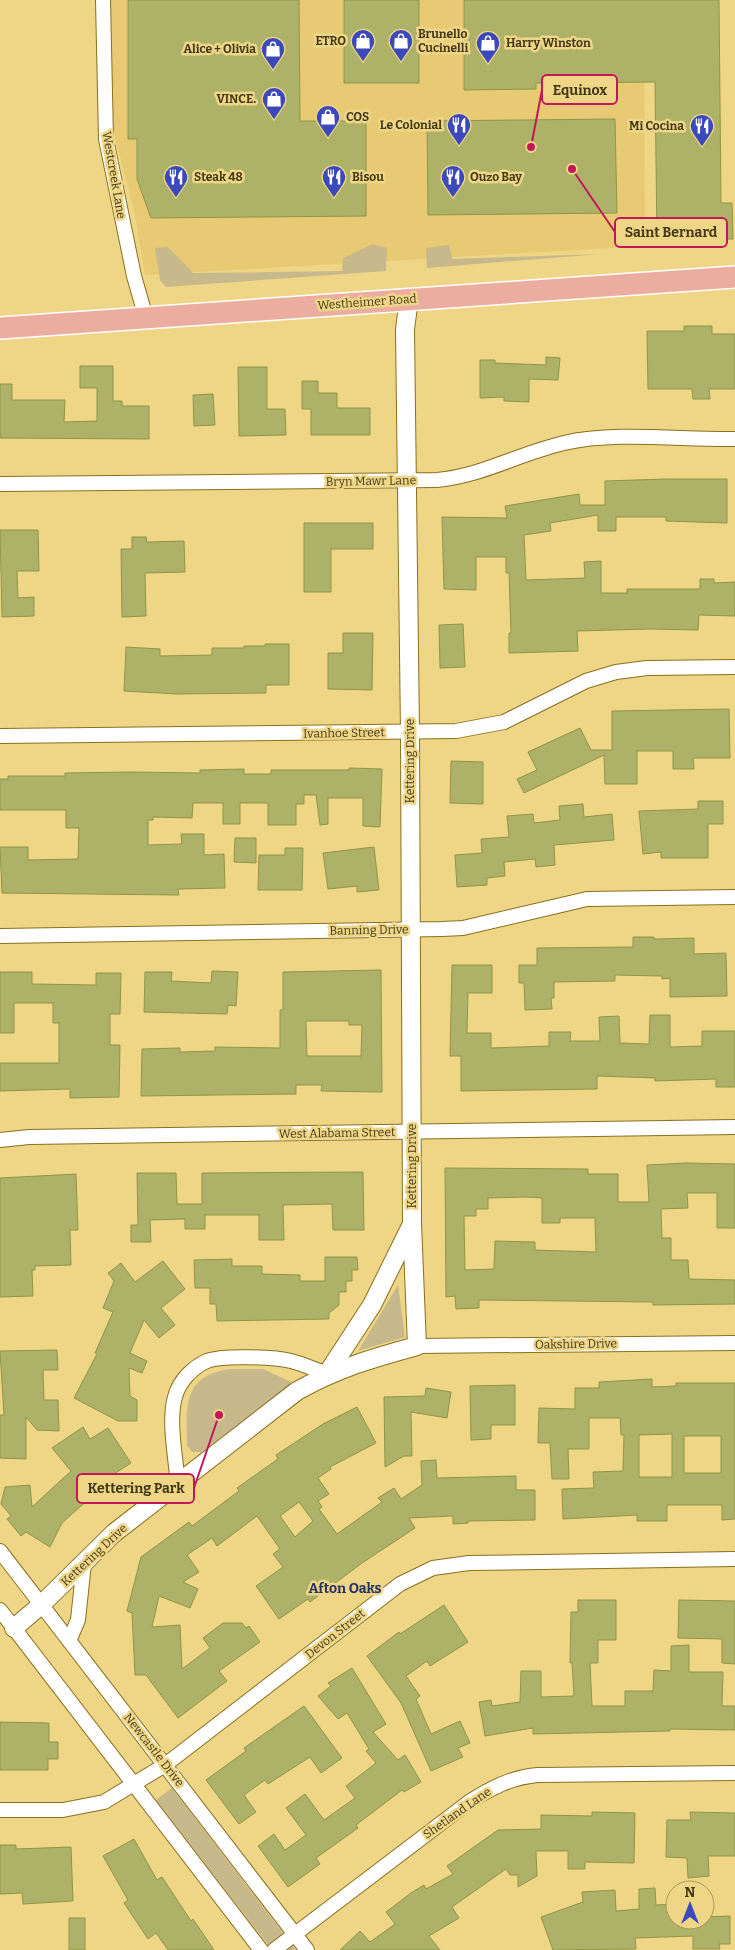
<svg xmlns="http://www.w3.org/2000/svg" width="735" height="1950" font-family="Bitter,serif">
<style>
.built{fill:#e7ca73}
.green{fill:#c7b98c}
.building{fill:#adb268;stroke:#909547;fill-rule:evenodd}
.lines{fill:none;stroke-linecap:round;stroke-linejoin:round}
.minor-casing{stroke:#88701d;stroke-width:16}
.tertiary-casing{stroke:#88701d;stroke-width:20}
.primary-casing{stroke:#fff;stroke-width:24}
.minor{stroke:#fff;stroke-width:14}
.tertiary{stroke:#fff;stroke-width:18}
.primary{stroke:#ecada1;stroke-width:21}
.labels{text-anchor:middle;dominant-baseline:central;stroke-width:5;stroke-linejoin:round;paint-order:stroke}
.poi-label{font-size:12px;font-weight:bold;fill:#433918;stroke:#efd687;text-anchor:start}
.street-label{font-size:12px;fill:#433918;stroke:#efd687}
.neighbourhood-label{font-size:14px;font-weight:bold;fill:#253069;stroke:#efd687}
.leader{fill:none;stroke:#c2185b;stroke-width:2}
.callout-dot{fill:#c2185b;stroke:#efd687;stroke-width:2}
.callout{fill:#efd687;stroke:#c2185b;stroke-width:2}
.callout-label{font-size:14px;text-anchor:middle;font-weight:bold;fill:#433918}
</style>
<rect width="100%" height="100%" fill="#efd687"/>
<path class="built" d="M110,0H644L645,246L145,275L134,210L112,127Z"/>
<path class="green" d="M373,244L387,248L386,271L166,287L160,280L155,248L168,247L193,273L342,271L343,258Z
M449,245L452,259L601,254L427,268L426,248Z
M398,1285L405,1337L358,1351Z
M231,1369H263L291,1382V1386L201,1452H192L187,1445C186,1405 183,1375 231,1369Z
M172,1788L296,1950H272L156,1800Z"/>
<path class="building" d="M128,0H299L300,121H366V216L151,218L137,179V139H128Z
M344,0H419V83H344Z
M464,0H719L721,203H732L733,239L657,240L655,82L536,83V89L464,90Z
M615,119L617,213L428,215L427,121Z
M684,326H712V334H735V389H709L710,399H693L692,389H648L647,331H684Z
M546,357L560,358L558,380L529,379V402L504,401V397L480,398V360H495V363L546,365Z
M80,366H113V401H122V406H149V439L0,438V384H12V400H65L64,422L97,421V388H80Z
M238,367H267V409H285L286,435L239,436Z
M302,381H318V393H337V408H370V435H311V409H302Z
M213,394L215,425L194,426L193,395Z
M666,479H727V523L666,521V517H616V531H598V515L550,523L551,531L524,535L526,580L585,578L584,562L601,561V593H627V589H700V579H714V583L735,582V616L699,615L698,630L650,629L577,631L578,651L509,653V633H511L509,573H506V557H476V590L444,589L442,517L507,518L505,506L579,494L580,505H605V481Z
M304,523H373V549H331V592H304Z
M0,530H38L39,571H17L18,598L34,597V616L2,617Z
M132,537H146L147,542L184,541L185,572L145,573L146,616L122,617L121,549H132Z
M463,624L465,667L440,668L439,625Z
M343,633H373L372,690L328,689V653H343Z
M265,644H289V685H266V693L177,694L124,691L126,647L160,649V656L212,655V648H244V646H265Z
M729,709L730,758H693L694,769H673V751H637V784H605L604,755L524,793L517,779L537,770L528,752L580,728L591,750H612V711Z
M451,761L483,762V804L450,803Z
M349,768L382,769L380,827L363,826V798H328V824L320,825L316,795H304V804H296V825H268V803H240V824H223V803H193L192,818L153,817V820H148V845L182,844L181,834H204V855L224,854L225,888L178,889L179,895L2,893L0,847H28V860L78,859L79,828H66V810H0V779H8V776H65V773L130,772L200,773V770L244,769V774H271V770H349Z
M698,801H723V824H708V858H661V852L643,854L639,811L698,809Z
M583,804L584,817L612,814L614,840L554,845L555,865L536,867L535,859L504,862L505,876L487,878V885L457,887L455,855L482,853L481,839L509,837L507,816L533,814L534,823L560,820L559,806Z
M235,838H256V863L234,862Z
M374,847L379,890L357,892V886L328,889L323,853Z
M285,848H303L302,890H258L259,855H285Z
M633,937H654V939L694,938V954L726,953L727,996L670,997V978L662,979V976L615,975V981L554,982V998H551L552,1009L525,1010L524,983H519V965H537V948L633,947Z
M452,965H492V993H468L467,1033H491V1048L549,1046V1032H571L570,1041H600L599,1017L619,1016L620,1043L649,1044L650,1015H670V1047L702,1046V1031H735V1087H716V1079L655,1081V1078L597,1076V1089L461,1091V1056H450Z
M381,970L382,1092L321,1091L322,1085H296V1094L141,1096L142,1049L180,1048V1052L215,1051V1047L280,1048V1010H283V972ZM306,1021H349V1025H362L361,1056H307Z
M212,971L238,972L236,1006L228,1005L227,1014L144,1012L145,972H172L171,981L211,983Z
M0,972H32V984L96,985V973H121L120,1014H110V1045H120L119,1097L70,1098V1089L0,1091V1063H59V1023H53V1003H14V1033H0Z
M686,1163L735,1164V1228H717V1193H687L688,1208L661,1209L662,1238H671V1260H688L689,1279L735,1280V1304L653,1305V1302L479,1300V1308L456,1309L455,1296L446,1297L445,1168L588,1169V1174H618V1202H649L647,1165ZM526,1197L542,1198V1223H560V1218H595L596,1252L535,1250V1242L495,1241L494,1269L465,1270L464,1216H476V1209H488V1198Z
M363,1172L364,1230H333L332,1204L283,1205L284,1240H259V1215H205V1229H185V1219L150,1220L151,1242H131V1225H138L137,1173H176L177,1204H202V1173Z
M76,1174L78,1230H70L71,1265L35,1266V1270H32L33,1296L0,1297V1178Z
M325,1257H357L358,1270H352V1281H346V1292H339V1305L329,1313V1319L217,1321L216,1304H210V1288H195L194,1260L232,1259V1266H262V1274L300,1275V1281H325Z
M163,1261L185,1289L161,1308L175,1325L159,1338L144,1320L130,1353L147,1361L142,1373L129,1368L130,1396L137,1400V1421H118L74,1398L97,1354L95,1353L113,1312L103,1308L114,1281L108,1273L121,1263L135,1282Z
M57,1350L58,1370H43L44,1400H58L59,1431L37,1430L26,1417V1459L0,1458V1415H4L0,1351Z
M652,1379V1387L676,1386V1383H735V1519L722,1520V1505H667V1521H637V1515L563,1519L562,1489L594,1488L593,1472L623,1471L624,1435H621L620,1418H589V1449H568L569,1479H552L550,1443H538L539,1408L575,1409V1388H599V1382ZM672,1434V1477H639V1435ZM684,1436H721V1473H684Z
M515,1385V1425H491V1439L471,1440L470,1386Z
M426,1388L451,1392L447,1418L411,1412L412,1456H404L385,1467L384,1397L425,1396Z
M357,1407L376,1443L330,1467L331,1469L318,1478L329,1494L318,1501L322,1507L319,1509L337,1534L382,1502L378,1498L394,1488L401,1499L422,1485L421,1461L436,1460L437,1478L516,1476V1490H535V1520L468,1521V1523L453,1524V1516L409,1518L415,1528L362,1563L310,1602L308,1599L279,1619L256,1586L283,1567L273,1554L280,1549L257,1516L217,1546L212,1538L187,1555L199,1572L183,1582L198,1589L190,1608L159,1596L152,1627L180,1625L182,1669L210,1648L203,1638L223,1623H242L246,1628L249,1626L260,1642L219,1671L227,1681L178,1718L146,1675H135L132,1613L127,1611L141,1557L189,1522L192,1526L239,1491L237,1488L278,1459L276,1455L323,1424ZM299,1502L313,1521L295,1537L280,1516Z
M83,1427L90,1439L108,1428L131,1463L95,1486L99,1490L62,1523L50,1547L26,1532L21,1536L7,1519L11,1516L1,1504L5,1487L30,1485L32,1507L71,1471L52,1448Z
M578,1600H616V1640H598V1663H590L592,1706H625V1691H653L654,1670L671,1671V1646L689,1645V1672H723L722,1706H735V1730L670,1729V1731L533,1734V1728L485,1736L479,1702L491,1700L492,1706L520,1702L521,1671H541V1697L574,1696L572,1663H570L571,1612H578Z
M679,1600L735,1601V1664L722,1663V1639L678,1638Z
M444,1605L468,1642L430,1666L427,1661L406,1676L420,1696L416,1699L431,1734L460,1721L470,1743L458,1748L463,1757L431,1771L401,1703L367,1656L399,1632L400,1634Z
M352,1668L386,1724L373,1732L398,1760L405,1755L421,1782L404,1792L402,1790L356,1825L358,1828L316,1858L320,1864L288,1887L258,1846L274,1834L285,1850L306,1835L286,1808L305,1794L324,1820L355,1798L346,1786L376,1763L366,1751L369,1749L347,1713L338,1719L318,1696L331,1686L328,1683Z
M304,1706L342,1758L321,1773L310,1757L268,1784L265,1780L244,1795L256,1812L239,1824L206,1780L246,1751L244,1748Z
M0,1722L49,1723V1742H58V1759H48V1770H0Z
M592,1812L635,1813L634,1863L585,1862V1869H568V1851H536L537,1876L518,1887V1875H510L506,1869L452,1907L459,1918L429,1936L440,1950H340L360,1931L370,1942L395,1924L386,1912L411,1893L424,1885L426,1889L453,1874L447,1866L498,1830L541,1829V1815L592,1816Z
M690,1812L735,1813V1856H708L709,1876L688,1878L687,1858L666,1857L667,1820H691Z
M134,1839L157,1880L162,1877L191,1921L193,1919L214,1950H168L156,1933L148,1939L124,1903L128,1900L103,1856Z
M0,1845H16V1849L71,1847L73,1901L23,1904L22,1893L0,1894Z
M655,1888L656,1905L675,1904V1920H705V1917L730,1916V1944H719L720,1949H693V1936L635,1938L636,1949L553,1950L541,1917L583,1902L582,1892L615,1890L616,1911L639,1909V1889Z
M69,1918H85V1950H69Z"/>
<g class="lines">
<g class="minor-casing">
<path id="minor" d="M103,0L106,139L134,276L146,318
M0,484L437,480C482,476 520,453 564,443C615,431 682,440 735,439
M0,736L456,731L504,722L586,681L616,672L647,668L735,667
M0,936L442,929L463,928L587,899L735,897
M0,1140L29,1137L735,1127
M417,1346L735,1343
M178,1485C176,1459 168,1421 175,1397C179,1381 193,1367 207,1361C222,1355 275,1357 291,1361C303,1364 316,1370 327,1374
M0,1551L307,1950
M0,1610L261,1950
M69,1641L78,1620L84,1563
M0,1810H63L104,1802L165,1765L400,1584L433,1568L469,1563L735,1559
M274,1950L469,1802C491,1788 512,1777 538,1775L735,1773"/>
</g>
<g class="tertiary-casing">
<path id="tertiary" d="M327,1374L372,1305L411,1226
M14,1628L41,1605L114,1533L297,1391C338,1368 373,1358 417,1346L412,1223L410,733L405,329L409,299"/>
</g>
<g class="primary-casing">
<path id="primary" d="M0,328L735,277"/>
</g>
<use href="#minor" class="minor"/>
<use href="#tertiary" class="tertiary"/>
<use href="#primary" class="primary"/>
</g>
<defs>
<g id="shop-pin" transform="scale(1.25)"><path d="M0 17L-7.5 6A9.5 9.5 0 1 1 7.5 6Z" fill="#3b49bd" stroke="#efd687"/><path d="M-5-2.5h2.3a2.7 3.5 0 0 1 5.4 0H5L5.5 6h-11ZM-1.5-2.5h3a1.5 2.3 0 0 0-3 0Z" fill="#fff"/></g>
<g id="restaurant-pin" transform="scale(1.25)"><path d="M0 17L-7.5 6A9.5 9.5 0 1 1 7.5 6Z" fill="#3b49bd" stroke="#efd687"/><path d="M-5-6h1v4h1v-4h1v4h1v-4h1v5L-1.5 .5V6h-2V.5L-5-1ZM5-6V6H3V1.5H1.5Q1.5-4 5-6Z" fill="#fff"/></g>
</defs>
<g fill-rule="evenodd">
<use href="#shop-pin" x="363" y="41"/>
<use href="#shop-pin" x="401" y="41"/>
<use href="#shop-pin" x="488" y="43"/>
<use href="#shop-pin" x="273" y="49"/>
<use href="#shop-pin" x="274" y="99"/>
<use href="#shop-pin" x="328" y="117"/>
<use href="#restaurant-pin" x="459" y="125"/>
<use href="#restaurant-pin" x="702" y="126"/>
<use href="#restaurant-pin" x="176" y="177"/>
<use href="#restaurant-pin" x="334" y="177"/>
<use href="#restaurant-pin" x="453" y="177"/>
</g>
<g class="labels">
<g class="poi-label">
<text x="418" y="34">Brunello<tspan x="418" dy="14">Cucinelli</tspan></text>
<text x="346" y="41" text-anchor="end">ETRO</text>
<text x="506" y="43">Harry Winston</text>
<text x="256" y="49" text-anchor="end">Alice + Olivia</text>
<text x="256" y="99" text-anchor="end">VINCE.</text>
<text x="346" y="117">COS</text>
<text x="442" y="125" text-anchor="end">Le Colonial</text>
<text x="684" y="126" text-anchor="end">Mi Cocina</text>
<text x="194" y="177">Steak 48</text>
<text x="352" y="177">Bisou</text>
<text x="470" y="177">Ouzo Bay</text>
</g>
<g class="street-label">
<text transform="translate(114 175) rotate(80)">Westcreek Lane</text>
<text transform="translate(367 302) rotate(-4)">Westheimer Road</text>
<text transform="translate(371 481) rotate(-1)">Bryn Mawr Lane</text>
<text transform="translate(344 733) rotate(-1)">Ivanhoe Street</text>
<text transform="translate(410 761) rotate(-90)">Kettering Drive</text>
<text transform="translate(369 930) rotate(-1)">Banning Drive</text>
<text transform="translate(337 1133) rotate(-1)">West Alabama Street</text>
<text transform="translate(412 1166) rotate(-90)">Kettering Drive</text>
<text transform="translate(576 1344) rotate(-1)">Oakshire Drive</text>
<text transform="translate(94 1555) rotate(-43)">Kettering Drive</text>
<text transform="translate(335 1634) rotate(-38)">Devon Street</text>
<text transform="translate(154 1750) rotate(52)">Newcastle Drive</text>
<text transform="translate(457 1813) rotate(-35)">Shetland Lane</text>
</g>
<g class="neighbourhood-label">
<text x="345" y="1588">Afton Oaks</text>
</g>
</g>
<path class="leader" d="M531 147L542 90M572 169L615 232M219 1415L194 1488"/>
<g class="callout-dot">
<circle cx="531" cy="147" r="5"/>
<circle cx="572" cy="169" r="5"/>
<circle cx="219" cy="1415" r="5"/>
</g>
<g class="callout">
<rect x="542" y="75" width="75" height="29" rx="5"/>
<rect x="615" y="218" width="112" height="29" rx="5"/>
<rect x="77" y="1474" width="117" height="29" rx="5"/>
</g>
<g class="callout-label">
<text x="580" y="95">Equinox</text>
<text x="671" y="237">Saint Bernard</text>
<text x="136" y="1493">Kettering Park</text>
</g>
<g transform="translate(690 1905)"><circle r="24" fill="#efd687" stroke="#aa975b"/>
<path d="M0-4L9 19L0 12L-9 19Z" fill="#3b49bd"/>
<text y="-8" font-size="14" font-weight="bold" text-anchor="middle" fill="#433918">N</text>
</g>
</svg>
